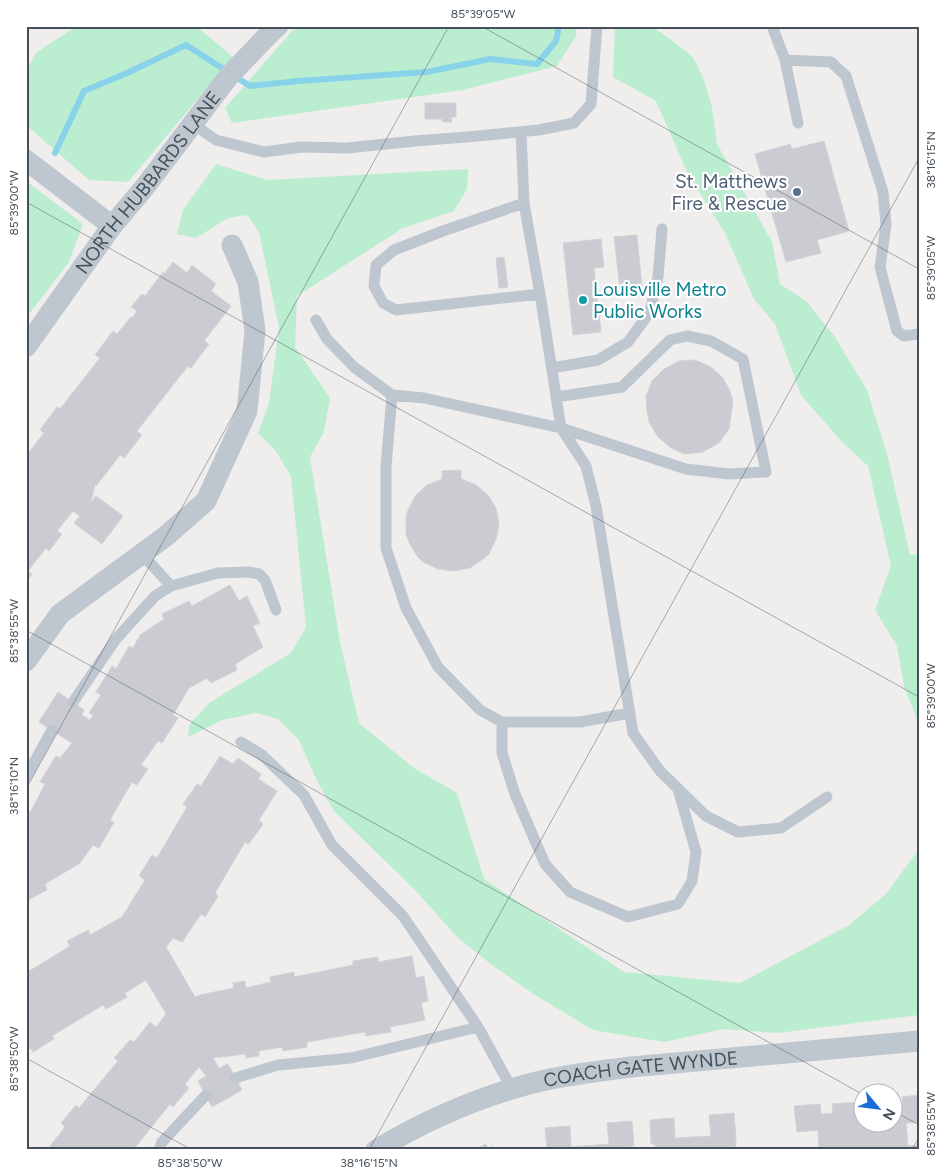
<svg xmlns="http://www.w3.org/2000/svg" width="945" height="1176" font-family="Figtree,sans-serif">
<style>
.green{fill:#bbedd0}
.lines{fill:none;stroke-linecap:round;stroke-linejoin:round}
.stream{stroke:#89d3ea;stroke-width:6}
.building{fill:#caccd2;stroke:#d1d3d9}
.lane{stroke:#bec7cf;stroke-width:11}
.street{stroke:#bec7cf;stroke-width:21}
.ticks{fill:none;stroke:#46505a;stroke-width:1;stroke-opacity:0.45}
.service-dot{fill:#5c6f8a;stroke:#fff;stroke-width:2}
.culture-dot{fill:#0f9aa8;stroke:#fff;stroke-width:2}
.labels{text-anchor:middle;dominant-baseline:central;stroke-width:4.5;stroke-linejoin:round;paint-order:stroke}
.service-label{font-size:19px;fill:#4e5e75;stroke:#fff;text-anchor:end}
.street-label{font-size:19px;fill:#46505a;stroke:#fff}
.culture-label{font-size:19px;fill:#0d838f;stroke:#fff;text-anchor:start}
.neatline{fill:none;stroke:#46505a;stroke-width:2}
.ticks-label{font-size:12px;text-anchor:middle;fill:#46505a}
</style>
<rect width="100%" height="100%" fill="#f0eded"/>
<path class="green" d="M77,26H196L233,57L128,182L89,180L26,125V71L37,52Z
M301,26H576V36L557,66L463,90L232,123L225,108L291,32Z
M615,26H651L670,39L693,57L704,80L712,107L717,144L772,242L780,284L806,301L835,337L867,390L887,454L910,555L919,554V725L904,686L897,646L875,610L891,566L868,466L842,442L801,395L775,324L754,299L725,233L688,174L656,101L613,77Z
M216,164L267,180L468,169L467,189L454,211L403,228L297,296L295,347L330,398L324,432L310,457L340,642L359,723L414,768L457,793L484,879L624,972L740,983L849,925L886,894L919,849V1015L778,1033L724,1029L664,1042L593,1030L535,995L492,965L458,938L415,890L334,811L317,781L299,740L278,719L256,713L222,720L188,737L189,725L209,703L291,653L306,627L291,477L276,451L258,433L269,404L279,328L259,232L247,215L228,218L196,238L177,234L183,210Z
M26,181L83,224L69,262L26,318Z"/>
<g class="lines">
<path class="stream" d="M55,153L84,91L127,73L186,45L250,86L299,81L427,72L490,59L537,64L556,41L559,26"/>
</g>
<path class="building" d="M425,103H456V117H451L452,122H442V119H425Z
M824,141L849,231L817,240L821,253L786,262L755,154L790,144L792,149Z
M637,235L642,287L620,289L614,237Z
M601,239L604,267L594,268L601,332L573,335L563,243Z
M504,257L508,287L499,288L496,258Z
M173,262L187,273L192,265L216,284L211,291L231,306L204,341L209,344L191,368L188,366L137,431L142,435L124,458L120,455L96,486L95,484L91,502L96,496L123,516L102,544L74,523L80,516L73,511L57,531L62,534L49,551L46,548L28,571L32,574L26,582V456L44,433L40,430L57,407L60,409L100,358L95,355L113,331L117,334L131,317L132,318L137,311L131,307L142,294L145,296L163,272L164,274Z
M695,360L711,367L723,378L730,391L733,402L729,429L719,443L703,452L685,454L671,448L658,437L649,422L647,411L646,396L652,381L664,369L679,361Z
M461,470V479L476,485L488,495L496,508L499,524L496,539L489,554L483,559L470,568L454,571L438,569L423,562L417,556L409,542L406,534V518L408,510L415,496L427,485L442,479V471Z
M230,585L239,601L247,596L260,623L253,626L263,647L235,664L237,670L211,683L207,678L189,688L173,715L178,718L162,743L158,741L141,765L148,769L137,785L132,782L110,820L114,822L99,848L93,845L80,863L45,884L47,890L26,901V813L31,811L45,784L40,782L56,756L60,758L72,743L39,722L58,692L84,710L82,715L90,720L93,715L89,713L101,695L96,692L112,666L116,669L129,646L133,648L140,635L164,619L162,614L189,601L192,606Z
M220,756L233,764L238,758L261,774L258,779L277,791L259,820L263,824L249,844L245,842L215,893L218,896L205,917L201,914L182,942L173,938L166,947L195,997L200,995L234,988L233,983L245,981L246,988L271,982L270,977L294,972V977L353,965V961L378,957V962L412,956L416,978L424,976L428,1001L421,1003L425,1020L390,1027L391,1032L366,1036L365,1032L307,1042V1047L283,1051L282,1047L259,1051V1056L246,1058L245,1054L213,1058L219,1068L228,1064L242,1090L212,1107L198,1081L206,1076L199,1067L185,1084L189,1088L173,1107L170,1104L133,1150H47L65,1127L61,1123L76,1105L79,1108L118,1061L114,1058L130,1040L134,1042L150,1022L156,1027L166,1014L146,980L125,993L127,997L106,1009L103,1005L52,1036L54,1039L33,1052L31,1048L26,1051V973L70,946L67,941L88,930L90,935L122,917L145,880L139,876L152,855L157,858L187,807L183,804L197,784L201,786Z
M919,1095V1122L906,1123L908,1146L919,1145V1150H819L818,1130L797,1132L794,1106L820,1104L821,1114L833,1113L832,1104L862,1102V1124H892V1108L903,1107L902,1097Z
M734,1113L736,1138L735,1150H656L655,1144H651L650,1120L674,1118L675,1138L711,1136L709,1115Z
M632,1121L634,1146L625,1147V1150H547L545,1128L570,1126L571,1147L609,1144L607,1123Z
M486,1144L488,1149L493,1146L495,1150H473Z"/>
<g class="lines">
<path class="lane" d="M772,26L785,60L831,62L846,76L883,192L886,225L880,267L897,331L904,336L919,334
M785,60L798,123
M193,124L216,140L264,152L301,147L347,148L415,141L478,136L539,130L574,123L591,104L597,26
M521,132L524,203L540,294L561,428L586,466L596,506L633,733L660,771L706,816L738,832L781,828L827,797
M524,203L443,231L394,250L376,265L374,286L383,303L396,310L540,294
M316,320L327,339L354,367L392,395
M552,368L598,360L628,342L650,312L658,277L662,229
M556,397L622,387L670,340L687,336L711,341L743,359L766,472L729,474L686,469L561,428L424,398L392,395L386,467V548L406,608L438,667L480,710L502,722H580L630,713
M171,586L218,573L248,572L259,574L265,580L276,610
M73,702L116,639L155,596L171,586L142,554
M502,722V753L515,794L545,864L570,892L628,917L678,904L692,881L696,852L678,789
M241,742L262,755L304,795L332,845L403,916L478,1027L512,1089
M26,777L52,730
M235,1078L278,1065L351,1058L478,1027
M159,1150L162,1142L206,1095"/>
<g class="street">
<path d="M26,160L112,226"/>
<path id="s1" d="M26,347L112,226L144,188L229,76L268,35L278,26"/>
<path d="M26,661L60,614L166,536L206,501L247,411L255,331L248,282L232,245"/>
<path id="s2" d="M376,1150C424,1121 478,1097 533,1083C565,1075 598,1071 631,1067L919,1041"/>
</g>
</g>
<path class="ticks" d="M481,26L919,269M26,202L919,697M26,630L862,1094M26,789L449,26M26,1058L192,1150M892,1110L919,1125M369,1150L919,158M912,1150L919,1137"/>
<circle class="service-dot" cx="797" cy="192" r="5"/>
<circle class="culture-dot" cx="583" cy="300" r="5"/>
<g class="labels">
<g class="service-label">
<text x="787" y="181">St. Matthews<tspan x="787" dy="22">Fire &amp; Rescue</tspan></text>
</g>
<g class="street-label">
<text stroke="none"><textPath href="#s1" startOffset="205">NORTH HUBBARDS LANE</textPath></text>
<text stroke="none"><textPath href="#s2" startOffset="280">COACH GATE WYNDE</textPath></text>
</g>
<g class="culture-label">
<text x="593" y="289">Louisville Metro<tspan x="593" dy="22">Public Works</tspan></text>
</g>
</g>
<rect width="945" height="1176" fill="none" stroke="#ffffff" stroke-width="55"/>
<g transform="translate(878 1108) rotate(119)"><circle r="24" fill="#ffffff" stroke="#b5b9bd"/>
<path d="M0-4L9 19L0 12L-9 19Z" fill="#1c6bda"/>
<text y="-8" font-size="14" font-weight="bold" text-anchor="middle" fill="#46505a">N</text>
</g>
<rect x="28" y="28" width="890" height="1120" class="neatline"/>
<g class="ticks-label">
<text x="483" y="18">85°39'05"W</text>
<text transform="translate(931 160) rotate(-90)" y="4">38°16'15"N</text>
<text transform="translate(14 203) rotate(-90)" y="4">85°39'00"W</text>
<text transform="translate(931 268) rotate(-90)" y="4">85°39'05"W</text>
<text transform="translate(14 631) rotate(-90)" y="4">85°38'55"W</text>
<text transform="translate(931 696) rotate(-90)" y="4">85°39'00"W</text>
<text transform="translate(14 786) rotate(-90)" y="4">38°16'10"N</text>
<text transform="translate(14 1059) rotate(-90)" y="4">85°38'50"W</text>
<text transform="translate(931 1124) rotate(-90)" y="4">85°38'55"W</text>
<text x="190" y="1167">85°38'50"W</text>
<text x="369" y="1167">38°16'15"N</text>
</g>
</svg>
